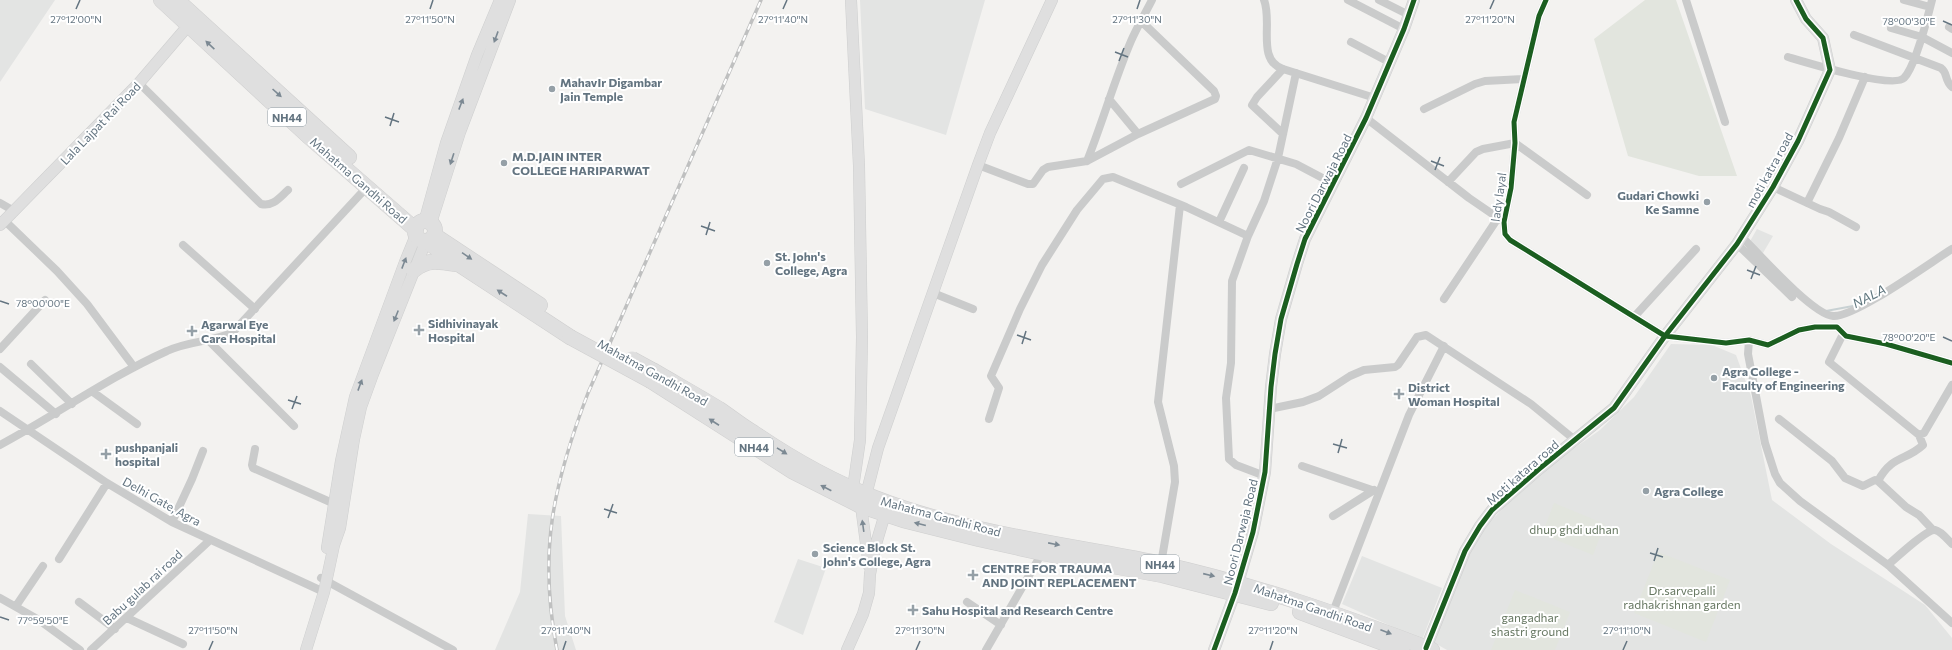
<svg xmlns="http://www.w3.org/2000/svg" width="1952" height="650" font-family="Commissioner,sans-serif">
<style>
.built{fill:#e3e4e3}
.green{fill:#e2e5de}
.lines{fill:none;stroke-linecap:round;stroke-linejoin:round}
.stream{stroke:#c8d1d3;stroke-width:2}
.secondary-casing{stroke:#cecfcf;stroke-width:12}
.highway-casing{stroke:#cfcfcf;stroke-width:16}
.street{stroke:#cacbcb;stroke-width:8}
.secondary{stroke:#dfdfdf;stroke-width:11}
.highway{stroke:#dfdfdf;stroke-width:15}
.rail-casing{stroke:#bfc0c0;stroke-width:3.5}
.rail{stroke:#fff;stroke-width:2;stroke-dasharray:6;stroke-linecap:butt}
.highway-bridge-casing{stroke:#cfcfcf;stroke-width:16;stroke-linecap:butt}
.highway-bridge{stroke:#dfdfdf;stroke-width:15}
.cycleway-casing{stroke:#fff;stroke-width:8}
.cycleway{stroke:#1b5e20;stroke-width:5}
.oneway{fill:#7c8993}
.ticks{fill:none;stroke:#637480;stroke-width:1.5}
.poi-dot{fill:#95a0a7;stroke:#fff;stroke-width:1.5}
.labels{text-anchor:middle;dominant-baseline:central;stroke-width:4;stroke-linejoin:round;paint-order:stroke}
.shield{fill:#fff;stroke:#929ea6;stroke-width:1}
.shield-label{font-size:11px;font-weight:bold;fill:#637480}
.poi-label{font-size:12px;font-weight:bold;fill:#637480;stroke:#fff;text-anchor:start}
.street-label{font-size:12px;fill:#637480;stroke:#fff}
.park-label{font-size:12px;fill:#667761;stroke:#fff}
.water-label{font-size:13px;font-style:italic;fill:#5f767e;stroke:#fff}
.ticks-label{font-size:10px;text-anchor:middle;fill:#637480;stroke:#fff;stroke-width:4;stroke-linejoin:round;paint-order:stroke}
</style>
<rect width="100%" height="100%" fill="#f3f2f0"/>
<path class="built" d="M0,0H55L0,82Z
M860,0H985L946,135L865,109Z
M1757,229L1773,236L1763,253L1749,243Z
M1671,344L1712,345L1736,355L1751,396L1772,500L1831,544L1925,605L1952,638V650H1447L1433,642L1470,554L1486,526L1510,501L1556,461L1600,430L1634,397Z
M528,514L561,516L565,616L576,650H495L520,592Z
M1362,556L1442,588L1422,640L1342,604Z
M798,559L826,568L803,635L774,622Z"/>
<path class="green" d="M1645,0H1676L1737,176H1699L1628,156L1594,39Z
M1554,503L1605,524L1593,555L1542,534Z
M1658,552L1730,580L1706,642L1634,613Z
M1515,590L1570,612L1555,650H1491Z"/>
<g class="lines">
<path class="stream" d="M1826,311L1853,306"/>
<g class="secondary-casing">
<path id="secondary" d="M851,0L859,166L862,337L860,440L853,488
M425,219L446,143L477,55L500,0
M431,223L460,132L510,0
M0,225L139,83L193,20
M866,495L878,448L978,165L990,133L1052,0
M861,506L869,566
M327,548L341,461L355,397L405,262L416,235
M1426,648L1465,551L1480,526L1492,510L1539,469L1614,408L1665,336L1737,244L1773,187L1798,141L1830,70L1823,38L1806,19L1796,0
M306,650L324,592L334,545L340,528L354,439L361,407L373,374L426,241
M847,650L863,614L869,593L870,574L876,544L887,507
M1214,650L1235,593L1253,532L1265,472L1271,387L1275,354L1281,319L1297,264L1305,239L1366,118L1404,29L1414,0"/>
</g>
<g class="highway-casing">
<path id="highway" d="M161,0L308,136L416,230
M177,0L349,157
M415 231a10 10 0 1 1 20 0a10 10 0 1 1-20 0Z
M434,235L540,305
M426,241L460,265L570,337
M414,270C427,259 439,261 455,264
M654,371C676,384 698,396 719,409C731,417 742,426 754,433C792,459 833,482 875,498C965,533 1063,544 1157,563C1253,584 1341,615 1432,650
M651,381L792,471L861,506L903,520L979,539L1042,553L1162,575L1271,603
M1300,612L1402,650"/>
</g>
<path class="street" d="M1264,0C1273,22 1256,60 1283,69L1375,98
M1348,0L1404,29
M1379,0L1409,15
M1546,0L1539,16L1514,122L1515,143L1511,188L1504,222L1505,234L1510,240L1665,336L1726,343L1749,340L1768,345L1799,330L1815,327H1837L1846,336L1886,344L1952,363
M1686,0L1725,122
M1904,0L1930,7
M1949,27L1952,29
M1891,28L1922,37L1952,53
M1854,35L1941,68C1948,73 1944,80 1952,87
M1351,42L1389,62
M1788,57C1805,62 1893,89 1904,78C1915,67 1928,16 1932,0
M139,83L261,204C273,207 280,197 288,190
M1109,99L1138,134
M1424,109L1475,84L1485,81L1523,79
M1366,118L1469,198L1504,222
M1283,134L1252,105L1257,97L1283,69
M1087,161C1103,121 1114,81 1131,41C1137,27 1145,14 1152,0
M978,165L1028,184H1033L1043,170L1048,167L1087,161L1138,134L1215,99L1216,96L1214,91L1141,21
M1448,182L1476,152L1483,149L1515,143L1587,195
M1181,184L1249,150L1296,164L1332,183
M1773,187L1820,209L1829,212L1856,227
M0,203L14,211
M1807,203L1839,138L1865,77
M4,220L57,271L87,304L134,367
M1219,222L1244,168
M1742,237C1758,253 1813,315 1833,316C1854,318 1931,262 1952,249
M1737,244L1792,297
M183,245L255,309
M933,293L973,309
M1444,299L1498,218
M1634,317L1696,249
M1843,334L1829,362L1919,435L1924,433L1952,385
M207,339L294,426
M1749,340L1748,354L1765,443L1775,474L1780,483L1800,501L1888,565L1952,623
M0,349L45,300
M31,364L72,404
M0,367L56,414
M93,392L137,424
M1269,409L1303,402L1319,396L1350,376L1364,370L1395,367L1398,365L1417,337L1426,335L1531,404L1575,440
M0,411L107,483L172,522L324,592
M989,419L999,388L991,376L1020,309L1042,265L1077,210L1103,179L1113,177L1186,207L1248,236
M1779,419L1832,461L1845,478L1863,486L1875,480L1878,481L1906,507L1919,515L1933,530
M0,445C56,415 109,377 167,351C188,341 211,342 232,333L367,187
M255,449L252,465L253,468L337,505
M1302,466L1372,490
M1265,476L1236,465L1229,459L1226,398L1231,363L1232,281L1248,236L1264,201L1278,158L1296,73
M1878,481C1892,455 1906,461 1923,445L1919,435
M1333,516L1374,490
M172,522L192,479L203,451
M59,559L107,483
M1161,564L1175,482L1174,466L1158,402L1180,205
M1888,565C1896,558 1927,529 1935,530C1941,531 1948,540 1952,544
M321,578L453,650
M0,598L39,620L80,650
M79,602L115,629
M967,602L1001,625
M16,606L43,566
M1333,612L1409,415L1444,346
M127,618L183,644
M91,650L209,541
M986,650L1042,553"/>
<use href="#secondary" class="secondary"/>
<use href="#highway" class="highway"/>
<g class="rail-casing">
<path id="rail" d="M557,650C538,552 553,485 588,393L761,0"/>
</g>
<use href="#rail" class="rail"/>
<g class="highway-bridge-casing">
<path id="highway-bridge" d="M570,337L651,381
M632,359L654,371"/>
</g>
<use href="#highway-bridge" class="highway-bridge"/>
<g class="cycleway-casing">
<path id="cycleway" d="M1546,0L1539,16L1514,122L1515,143L1511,188L1504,222L1505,234L1510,240L1665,336L1726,343L1749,340L1768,345L1799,330L1815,327H1837L1846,336L1886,344L1952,363
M1426,648L1465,551L1480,526L1492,510L1539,469L1614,408L1665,336L1737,244L1773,187L1798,141L1830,70L1823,38L1806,19L1796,0
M1214,650L1235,593L1253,532L1265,472L1271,387L1275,354L1281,319L1297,264L1305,239L1366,118L1404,29L1414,0"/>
</g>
<use href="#cycleway" class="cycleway"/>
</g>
<defs><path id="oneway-solid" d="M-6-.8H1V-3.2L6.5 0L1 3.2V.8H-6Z"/></defs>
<g class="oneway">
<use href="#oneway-solid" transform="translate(496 37) rotate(110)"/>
<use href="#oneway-solid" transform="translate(210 45) rotate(-137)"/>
<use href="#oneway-solid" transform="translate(277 93) rotate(42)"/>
<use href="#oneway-solid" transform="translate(461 104) rotate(-69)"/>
<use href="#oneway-solid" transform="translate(452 159) rotate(108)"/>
<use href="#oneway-solid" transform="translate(467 256) rotate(34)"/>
<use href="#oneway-solid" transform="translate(404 263) rotate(-69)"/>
<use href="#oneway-solid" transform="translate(502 293) rotate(-147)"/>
<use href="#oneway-solid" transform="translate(396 316) rotate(112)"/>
<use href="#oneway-solid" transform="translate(360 385) rotate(-70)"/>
<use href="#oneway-solid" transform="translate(714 422) rotate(-147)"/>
<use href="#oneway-solid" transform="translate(782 451) rotate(32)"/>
<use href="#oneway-solid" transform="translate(826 488) rotate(-153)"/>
<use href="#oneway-solid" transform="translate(920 524) rotate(-166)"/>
<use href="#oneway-solid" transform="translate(863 526) rotate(-98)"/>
<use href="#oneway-solid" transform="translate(1054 544) rotate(11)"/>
<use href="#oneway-solid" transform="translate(1209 575) rotate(13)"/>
<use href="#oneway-solid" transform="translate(1386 632) rotate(21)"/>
</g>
<path class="ticks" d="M76,9L80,0M430,9L433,0M783,9L787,0M1137,9L1140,0M1490,9L1494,0M1943,21L1952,25M1115,52L1128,57M1119,61L1124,48M385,117L399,122M390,126L394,113M1431,161L1444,166M1435,170L1440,157M701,226L715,231M706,235L710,222M1747,270L1760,275M1751,279L1756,266M0,301L9,304M1017,335L1031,340M1943,337L1952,341M1022,344L1026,331M288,400L301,404M292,409L297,396M1333,444L1347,448M1338,453L1342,439M604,509L617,513M608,518L613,504M1650,553L1663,557M1654,561L1658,548M0,617L9,620M209,650L213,641M563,650L566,641M916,650L920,641M1270,650L1273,641M1623,650L1627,641"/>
<g class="poi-dot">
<circle cx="552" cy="89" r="4"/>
<circle cx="504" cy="163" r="4"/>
<circle cx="1707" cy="202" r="4"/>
<circle cx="767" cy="263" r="4"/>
<path d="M417 324h4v4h4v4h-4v4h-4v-4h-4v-4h4z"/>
<path d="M190 325h4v4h4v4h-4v4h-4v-4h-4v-4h4z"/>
<circle cx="1714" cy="378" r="4"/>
<path d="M1397 388h4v4h4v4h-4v4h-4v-4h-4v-4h4z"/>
<path d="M104 448h4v4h4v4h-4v4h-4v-4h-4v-4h4z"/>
<circle cx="1646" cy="491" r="4"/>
<circle cx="815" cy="554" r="4"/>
<path d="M971 569h4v4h4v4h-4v4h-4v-4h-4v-4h4z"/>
<path d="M911 604h4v4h4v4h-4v4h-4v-4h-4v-4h4z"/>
</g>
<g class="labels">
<g class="shield">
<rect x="268" y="108" width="38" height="18" rx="3"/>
<rect x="735" y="438" width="38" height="18" rx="3"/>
<rect x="1141" y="555" width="38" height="18" rx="3"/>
</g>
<g class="shield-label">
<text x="287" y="117">NH44</text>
<text x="754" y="447">NH44</text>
<text x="1160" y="564">NH44</text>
</g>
<g class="poi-label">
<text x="560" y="82">MahavIr Digambar<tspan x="560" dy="14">Jain Temple</tspan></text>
<text x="512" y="156">M.D.JAIN INTER<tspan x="512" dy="14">COLLEGE HARIPARWAT</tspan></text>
<text x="1699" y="195" text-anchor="end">Gudari Chowki<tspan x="1699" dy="14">Ke Samne</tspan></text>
<text x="775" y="256">St. John's<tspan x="775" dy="14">College, Agra</tspan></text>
<text x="428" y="323">Sidhivinayak<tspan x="428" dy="14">Hospital</tspan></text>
<text x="201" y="324">Agarwal Eye<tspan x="201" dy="14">Care Hospital</tspan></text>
<text x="1722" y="371">Agra College -<tspan x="1722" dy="14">Faculty of Engineering</tspan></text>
<text x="1408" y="387">District<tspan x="1408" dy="14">Woman Hospital</tspan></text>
<text x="115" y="447">pushpanjali<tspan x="115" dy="14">hospital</tspan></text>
<text x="1654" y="491">Agra College</text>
<text x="823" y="547">Science Block St.<tspan x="823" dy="14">John's College, Agra</tspan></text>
<text x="982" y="568">CENTRE FOR TRAUMA<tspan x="982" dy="14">AND JOINT REPLACEMENT</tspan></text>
<text x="922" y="610">Sahu Hospital and Research Centre</text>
</g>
<g class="street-label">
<text transform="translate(100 123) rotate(-46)">Lala Lajpat Rai Road</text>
<text transform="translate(1769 170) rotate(-61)">moti katra road</text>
<text transform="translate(359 180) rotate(41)">Mahatma Gandhi Road</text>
<text transform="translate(1323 183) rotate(-63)">Noori Darwaja Road</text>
<text transform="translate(1498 197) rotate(-82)">lady layal</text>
<text transform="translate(653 372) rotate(29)">Mahatma Gandhi Road</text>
<text transform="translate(1522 472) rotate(-41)">Moti katara road</text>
<text transform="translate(162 501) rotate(29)">Delhi Gate, Agra</text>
<text transform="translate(941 516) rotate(15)">Mahatma Gandhi Road</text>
<text transform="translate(1240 532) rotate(-76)">Noori Darwaja Road</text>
<text transform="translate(142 587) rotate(-43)">Babu gulab rai road</text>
<text transform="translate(1313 607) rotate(19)">Mahatma Gandhi Road</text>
</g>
<g class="park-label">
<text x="1574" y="529">dhup ghdi udhan</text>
<text x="1682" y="590">Dr.sarvepalli<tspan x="1682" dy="14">radhakrishnan garden</tspan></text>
<text x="1530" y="617">gangadhar<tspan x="1530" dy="14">shastri ground</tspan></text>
</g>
<g class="water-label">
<text transform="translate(1869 296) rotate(-27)">NALA</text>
</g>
</g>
<g class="ticks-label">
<text x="76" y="23">27°12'00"N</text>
<text x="430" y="23">27°11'50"N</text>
<text x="783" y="23">27°11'40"N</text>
<text x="1137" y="23">27°11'30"N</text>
<text x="1490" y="23">27°11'20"N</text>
<text x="1909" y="25">78°00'30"E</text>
<text x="43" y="307">78°00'00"E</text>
<text x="1909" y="341">78°00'20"E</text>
<text x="43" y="624">77°59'50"E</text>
<text x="213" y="634">27°11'50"N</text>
<text x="566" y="634">27°11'40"N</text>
<text x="920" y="634">27°11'30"N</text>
<text x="1273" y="634">27°11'20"N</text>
<text x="1627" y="634">27°11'10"N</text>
</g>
</svg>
